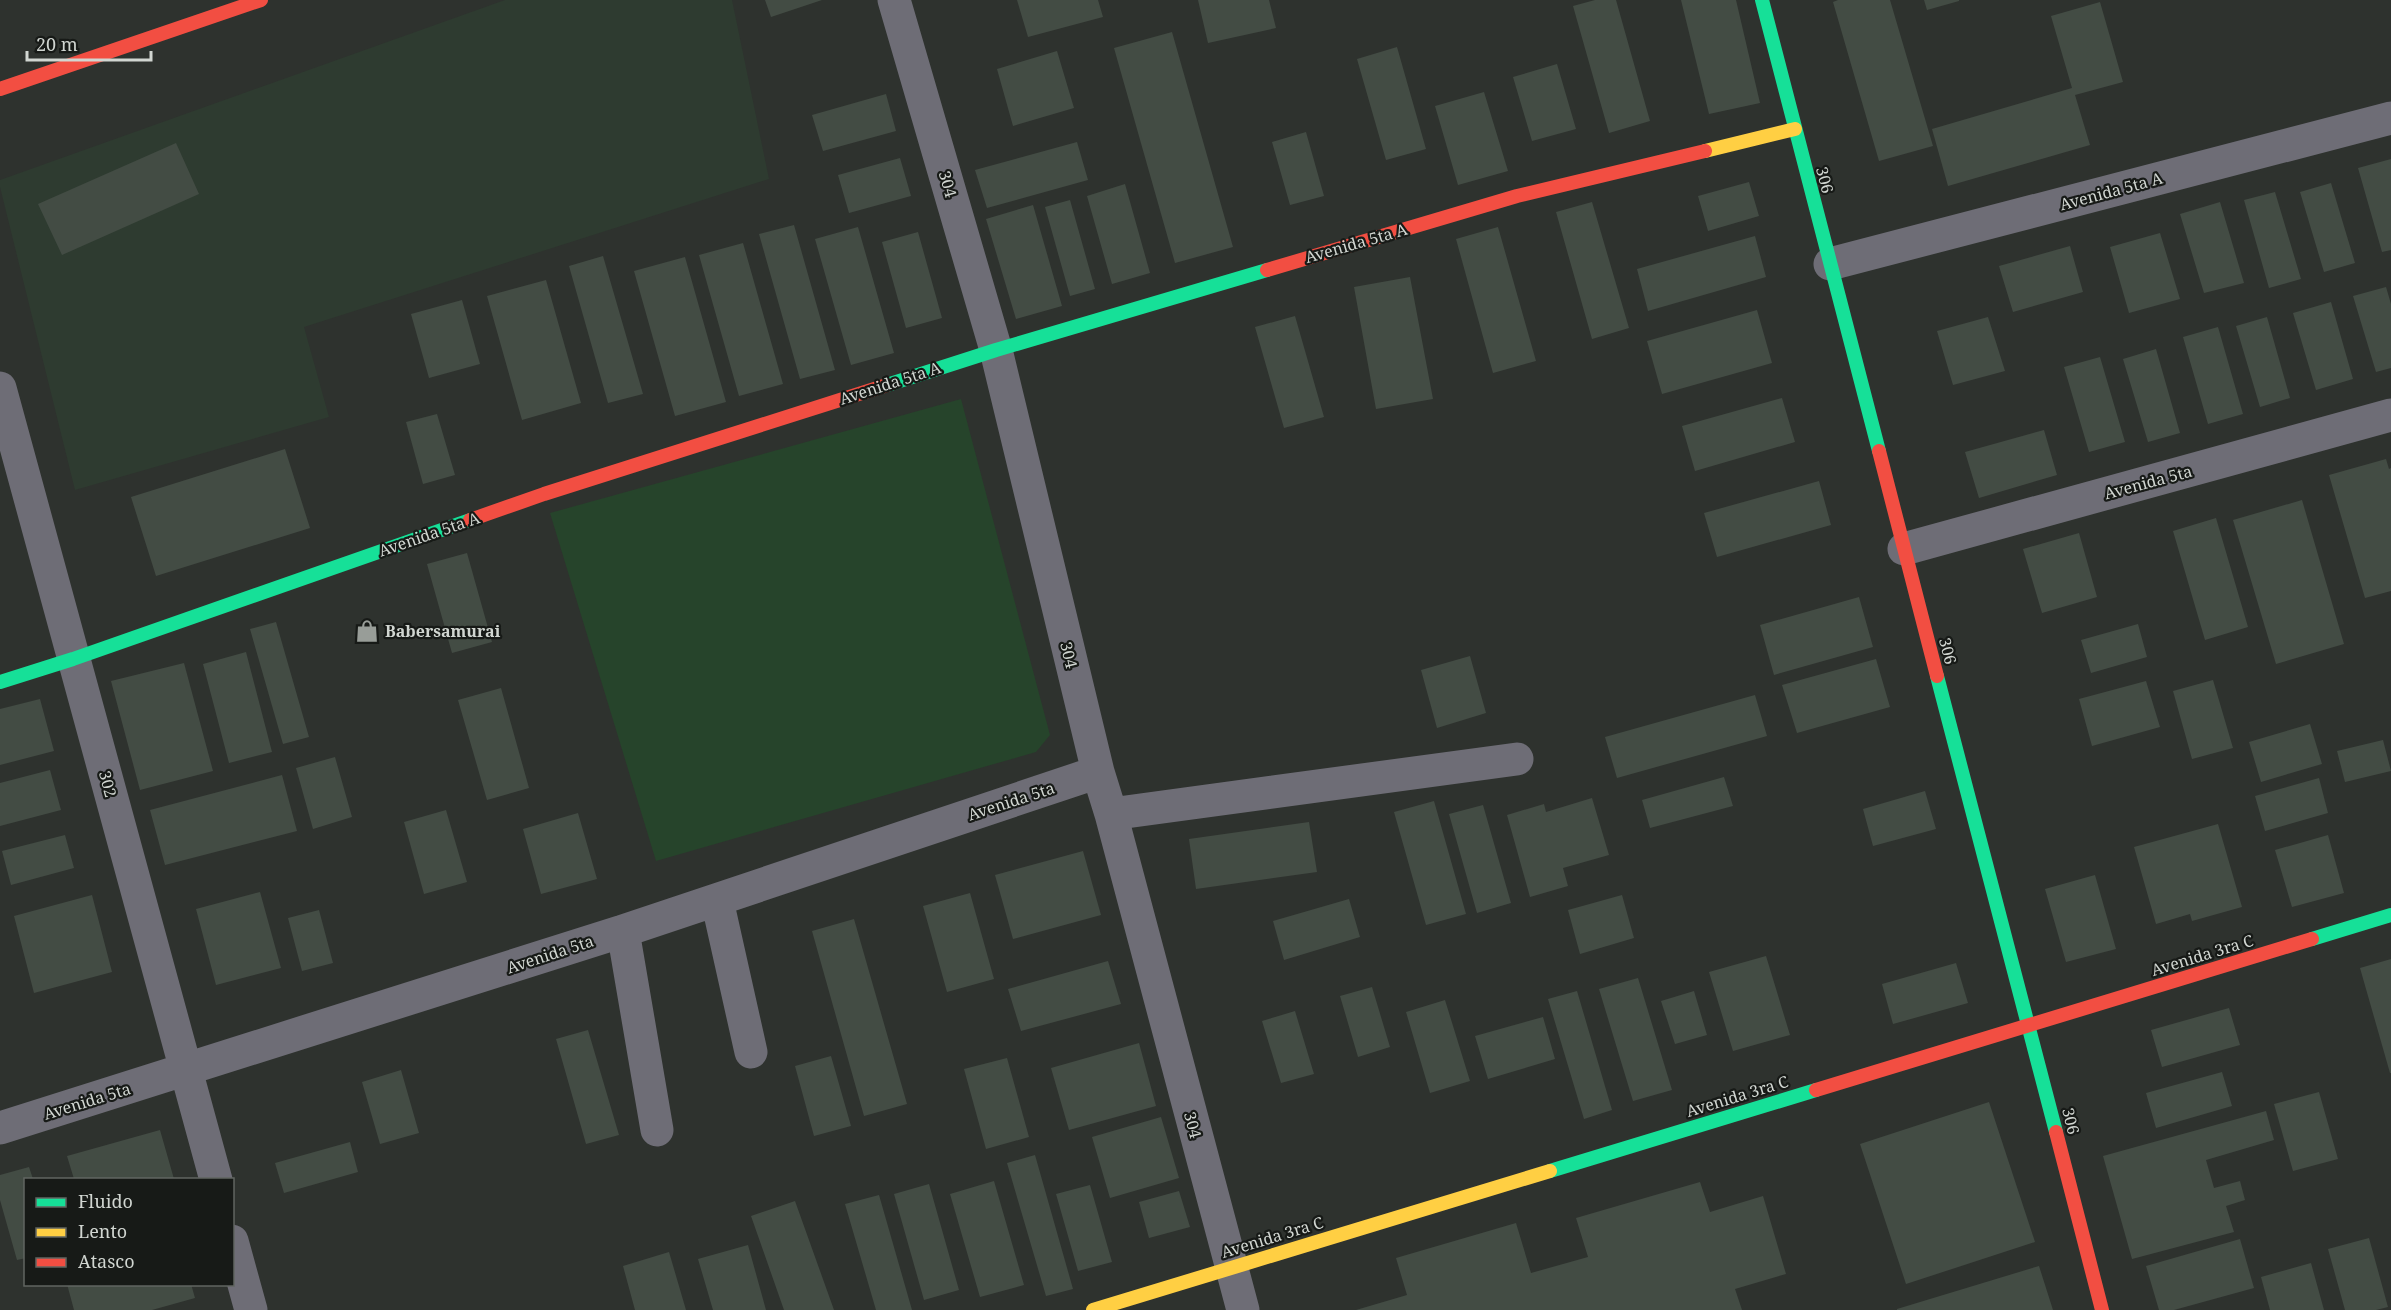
<svg xmlns="http://www.w3.org/2000/svg" width="2391" height="1310" font-family="'Noto Serif',serif">
<style>
.built{fill:#2e3b30}
.green{fill:#26442b}
.building{fill:#434c44}
.lines{fill:none;stroke-linecap:round;stroke-linejoin:round}
.street{stroke:#6e6d76;stroke-width:33}
.fast{stroke:#16e098;stroke-width:14}
.slow{stroke:#ffcf43;stroke-width:14}
.jam{stroke:#f24e42;stroke-width:14}
.labels{text-anchor:middle;dominant-baseline:central;stroke-width:4.5;stroke-linejoin:round;paint-order:stroke}
.street-label{font-size:16px;fill:#d1d6d1;stroke:#171a17}
.poi-label{font-size:16px;font-weight:bold;fill:#d1d6d1;stroke:#171a17;text-anchor:start}
</style>
<rect width="100%" height="100%" fill="#2e322e"/>
<path class="built" d="M505,0H732L769,179L304,327L329,417L75,490L0,187V180Z"/>
<path class="green" d="M961,399L1050,735L1036,752L656,861L550,513Z"/>
<path class="building" d="M765,0H822L771,17Z
M1017,0H1098L1103,17L1028,37Z
M1198,0H1269L1276,28L1208,43Z
M1595,0H1616L1650,121L1609,133L1573,6Z
M1681,0H1736L1760,103L1709,114Z
M1838,0H1890L1933,146L1879,161L1833,2Z
M1924,0H1959V1L1927,10Z
M2100,2L2123,82L2075,95L2090,145L1948,186L1932,129L2072,88L2051,16Z
M1172,32L1233,247L1175,263L1114,48Z
M1397,47L1426,149L1386,160L1357,59Z
M1057,51L1074,108L1013,126L997,69Z
M1557,64L1576,129L1532,141L1513,77Z
M1484,92L1508,171L1458,185L1435,106Z
M886,94L896,131L823,151L812,115Z
M1306,132L1324,196L1290,205L1272,142Z
M1077,142L1088,180L987,208L975,170Z
M176,143L199,194L62,255L38,204Z
M900,158L911,196L849,213L838,175Z
M2391,159V250L2382,252L2358,168Z
M1749,182L1759,216L1708,231L1698,196Z
M2331,183L2355,263L2324,272L2300,192Z
M1125,184L1150,273L1112,284L1087,196Z
M2275,192L2301,279L2269,288L2244,200Z
M1070,200L1095,289L1070,296L1045,207Z
M1592,202L1629,328L1592,339L1556,212Z
M2220,202L2244,283L2204,293L2180,214Z
M1033,205L1062,306L1016,319L986,219Z
M794,225L835,370L800,379L759,234Z
M858,227L894,353L851,365L815,239Z
M1498,227L1536,361L1493,373L1456,239Z
M918,232L942,318L906,328L882,242Z
M2160,233L2180,299L2129,313L2110,247Z
M1755,236L1766,277L1648,311L1637,269Z
M743,243L783,384L739,396L699,255Z
M2070,246L2083,292L2013,312L1999,266Z
M603,256L643,394L608,403L569,266Z
M685,257L726,402L675,416L634,271Z
M1410,277L1433,399L1376,409L1354,287Z
M546,280L581,403L522,420L487,296Z
M2386,287L2391,304V368L2376,372L2353,296Z
M462,300L480,364L429,378L411,314Z
M2331,302L2353,379L2316,390L2293,313Z
M1757,310L1772,363L1662,394L1647,341Z
M1295,316L1324,417L1284,428L1255,327Z
M1988,317L2005,371L1953,385L1937,331Z
M2267,317L2290,398L2260,407L2236,326Z
M2218,327L2243,414L2208,424L2183,337Z
M2156,349L2180,433L2148,442L2123,359Z
M2100,357L2125,442L2089,452L2064,367Z
M1782,398L1795,442L1695,471L1682,426Z
M437,414L455,475L423,484L406,422Z
M2044,430L2057,475L1979,498L1965,452Z
M285,449L310,528L156,576L131,497Z
M2386,459L2389,469L2391,468V591L2365,598L2329,475Z
M1819,481L1831,525L1717,557L1704,513Z
M2302,500L2344,644L2276,664L2233,520Z
M2216,518L2248,627L2205,640L2173,531Z
M2079,533L2097,597L2042,613L2023,549Z
M467,553L492,642L452,653L427,564Z
M1859,597L1873,647L1774,675L1760,625Z
M276,622L309,737L283,744L250,629Z
M2138,624L2147,657L2091,673L2081,640Z
M246,652L272,752L229,763L203,664Z
M1470,656L1486,713L1437,728L1421,670Z
M1876,659L1890,707L1797,733L1782,685Z
M184,663L213,771L140,790L111,681Z
M2213,680L2233,748L2192,759L2173,691Z
M2146,681L2160,727L2092,746L2079,699Z
M501,688L529,788L487,800L458,700Z
M1755,695L1767,736L1617,778L1605,737Z
M40,699L54,751L0,765V709Z
M2310,724L2322,764L2261,782L2249,742Z
M2383,740L2391,771L2345,782L2337,751Z
M335,757L352,817L313,829L296,768Z
M50,770L61,810L0,826V783Z
M282,775L297,831L165,865L150,810Z
M1724,777L1733,806L1650,828L1642,800Z
M2319,778L2328,813L2265,831L2255,796Z
M1925,791L1936,829L1873,846L1863,809Z
M1592,798L1609,855L1563,868L1568,886L1530,897L1507,815L1544,804L1546,812Z
M1434,801L1466,914L1426,925L1394,812Z
M1483,805L1511,903L1477,913L1449,814Z
M446,810L467,882L424,894L404,822Z
M578,813L597,879L541,894L523,829Z
M1309,822L1317,872L1196,889L1189,839Z
M2218,824L2242,907L2192,921L2190,914L2156,924L2134,847Z
M65,835L74,868L11,885L2,851Z
M2328,835L2344,893L2292,907L2275,850Z
M1083,851L1101,915L1013,939L995,875Z
M2095,875L2116,949L2066,962L2045,889Z
M260,892L281,968L216,985L196,909Z
M970,893L994,979L947,992L923,906Z
M92,895L112,972L34,993L14,916Z
M1622,895L1634,938L1580,954L1568,910Z
M1349,899L1360,937L1284,960L1273,921Z
M319,910L333,963L302,971L288,918Z
M854,919L907,1104L864,1116L812,931Z
M1766,956L1790,1035L1733,1051L1709,972Z
M2391,959V1073H2390L2360,968Z
M1108,961L1121,1004L1021,1031L1008,989Z
M1956,963L1968,1003L1893,1024L1882,984Z
M1638,978L1672,1090L1633,1101L1599,989Z
M1372,987L1390,1047L1358,1057L1340,996Z
M1577,991L1612,1110L1584,1119L1548,999Z
M1694,991L1707,1035L1675,1044L1661,1001Z
M1445,1000L1470,1081L1430,1093L1406,1012Z
M2229,1008L2240,1045L2162,1067L2151,1030Z
M1295,1011L1314,1074L1281,1083L1262,1021Z
M1543,1017L1555,1059L1488,1079L1475,1036Z
M588,1030L619,1135L586,1144L556,1039Z
M1139,1043L1156,1106L1069,1130L1051,1068Z
M831,1056L851,1126L814,1136L795,1066Z
M1007,1058L1029,1137L986,1149L964,1069Z
M401,1070L419,1133L380,1144L362,1082Z
M2222,1072L2232,1106L2156,1128L2146,1093Z
M2319,1092L2338,1159L2293,1171L2274,1104Z
M1989,1102L2035,1242L1906,1284L1860,1144Z
M2266,1111L2274,1140L2206,1160L2214,1188L2240,1181L2245,1200L2226,1206L2234,1232L2132,1259L2103,1156Z
M1161,1117L1179,1178L1110,1198L1092,1137Z
M160,1130L174,1179H74L67,1156Z
M350,1142L358,1172L284,1193L275,1163Z
M1035,1155L1073,1289L1046,1296L1007,1163Z
M29,1167L33,1179H26V1258L17,1260L0,1200V1175Z
M994,1181L1024,1285L980,1297L950,1194Z
M1700,1182L1710,1212L1763,1196L1786,1274L1735,1289L1742,1310H1356L1407,1295L1396,1258L1516,1223L1531,1273L1588,1257L1576,1218Z
M929,1184L959,1290L924,1300L894,1194Z
M1090,1185L1112,1262L1078,1271L1056,1194Z
M1179,1191L1190,1227L1149,1238L1139,1202Z
M879,1195L912,1310H876L845,1204Z
M795,1201L834,1310H784L751,1216Z
M2369,1238L2388,1307L2376,1310H2345L2328,1249Z
M2240,1239L2254,1288L2174,1310H2159L2146,1266Z
M748,1245L766,1310H713L698,1259Z
M669,1252L686,1310H635L623,1266Z
M2311,1263L2324,1310H2270L2261,1277Z
M2039,1266L2053,1310H1897V1309Z
M67,1284H191L195,1298L152,1310H74Z"/>
<g class="lines">
<path class="street" d="M894,0L996,350L1098,772L1111,814L1243,1310
M1830,264L2391,118
M0,388L216,1180
M1904,549L2391,415
M1111,814L1517,759
M717,900L751,1052
M623,931L657,1130
M0,1128L623,931L1098,772
M232,1241L251,1310"/>
<path class="fast" d="M1762,0L1879,451
M887,385L996,350L1267,270
M1937,676L2056,1132
M0,682L73,659L470,520
M2312,939L2391,915
M1550,1171L1816,1090"/>
<path class="slow" d="M1705,151L1795,129
M1093,1310L1550,1171"/>
<path class="jam" d="M0,89L261,0
M1267,270L1517,196L1705,151
M1879,451L1937,676
M470,520L544,494L887,385
M1816,1090L2312,939
M2056,1132L2102,1310"/>
</g>
<defs>
<g id="shop-bare" transform="scale(1.8)"><path d="M-5-2.5h2.3a2.7 3.5 0 0 1 5.4 0H5L5.5 6h-11ZM-1.5-2.5h3a1.5 2.3 0 0 0-3 0Z" fill="#989d98" stroke="#171a17" stroke-width="2.5" paint-order="stroke"/></g>
</defs>
<g fill-rule="evenodd">
<use href="#shop-bare" x="367" y="631"/>
</g>
<g class="labels">
<g class="street-label">
<text transform="translate(1825 180) rotate(75)">306</text>
<text transform="translate(948 184) rotate(74)">304</text>
<text transform="translate(2111 191) rotate(-15)">Avenida 5ta A</text>
<text transform="translate(1356 243) rotate(-16)">Avenida 5ta A</text>
<text transform="translate(890 383) rotate(-18)">Avenida 5ta A</text>
<text transform="translate(2148 482) rotate(-15)">Avenida 5ta</text>
<text transform="translate(429 534) rotate(-19)">Avenida 5ta A</text>
<text transform="translate(1948 651) rotate(75)">306</text>
<text transform="translate(1069 655) rotate(76)">304</text>
<text transform="translate(108 784) rotate(75)">302</text>
<text transform="translate(1011 801) rotate(-18)">Avenida 5ta</text>
<text transform="translate(550 954) rotate(-18)">Avenida 5ta</text>
<text transform="translate(2202 955) rotate(-17)">Avenida 3ra C</text>
<text transform="translate(1737 1096) rotate(-17)">Avenida 3ra C</text>
<text transform="translate(87 1101) rotate(-17)">Avenida 5ta</text>
<text transform="translate(2071 1121) rotate(76)">306</text>
<text transform="translate(1193 1125) rotate(75)">304</text>
<text transform="translate(1272 1237) rotate(-17)">Avenida 3ra C</text>
</g>
<g class="poi-label">
<text x="385" y="631">Babersamurai</text>
</g>
</g>
<rect x="24" y="1178" width="210" height="108" fill="#171a17" stroke="#616561" stroke-width="1.5"/>
<rect x="36" y="1198" width="30" height="9" fill="#16e098" stroke="#616561" stroke-width="1.5"/>
<text x="78" y="1208" font-size="18" fill="#d1d6d1">Fluido</text>
<rect x="36" y="1228" width="30" height="9" fill="#ffcf43" stroke="#616561" stroke-width="1.5"/>
<text x="78" y="1238" font-size="18" fill="#d1d6d1">Lento</text>
<rect x="36" y="1258" width="30" height="9" fill="#f24e42" stroke="#616561" stroke-width="1.5"/>
<text x="78" y="1268" font-size="18" fill="#d1d6d1">Atasco</text>
<path d="M27 51v9h124v-9" fill="none" stroke="#d1d6d1" stroke-width="3"/>
<text x="36" y="51" font-size="18" fill="#d1d6d1" stroke="#171a17" stroke-width="4.5" paint-order="stroke">20 m</text>
</svg>
